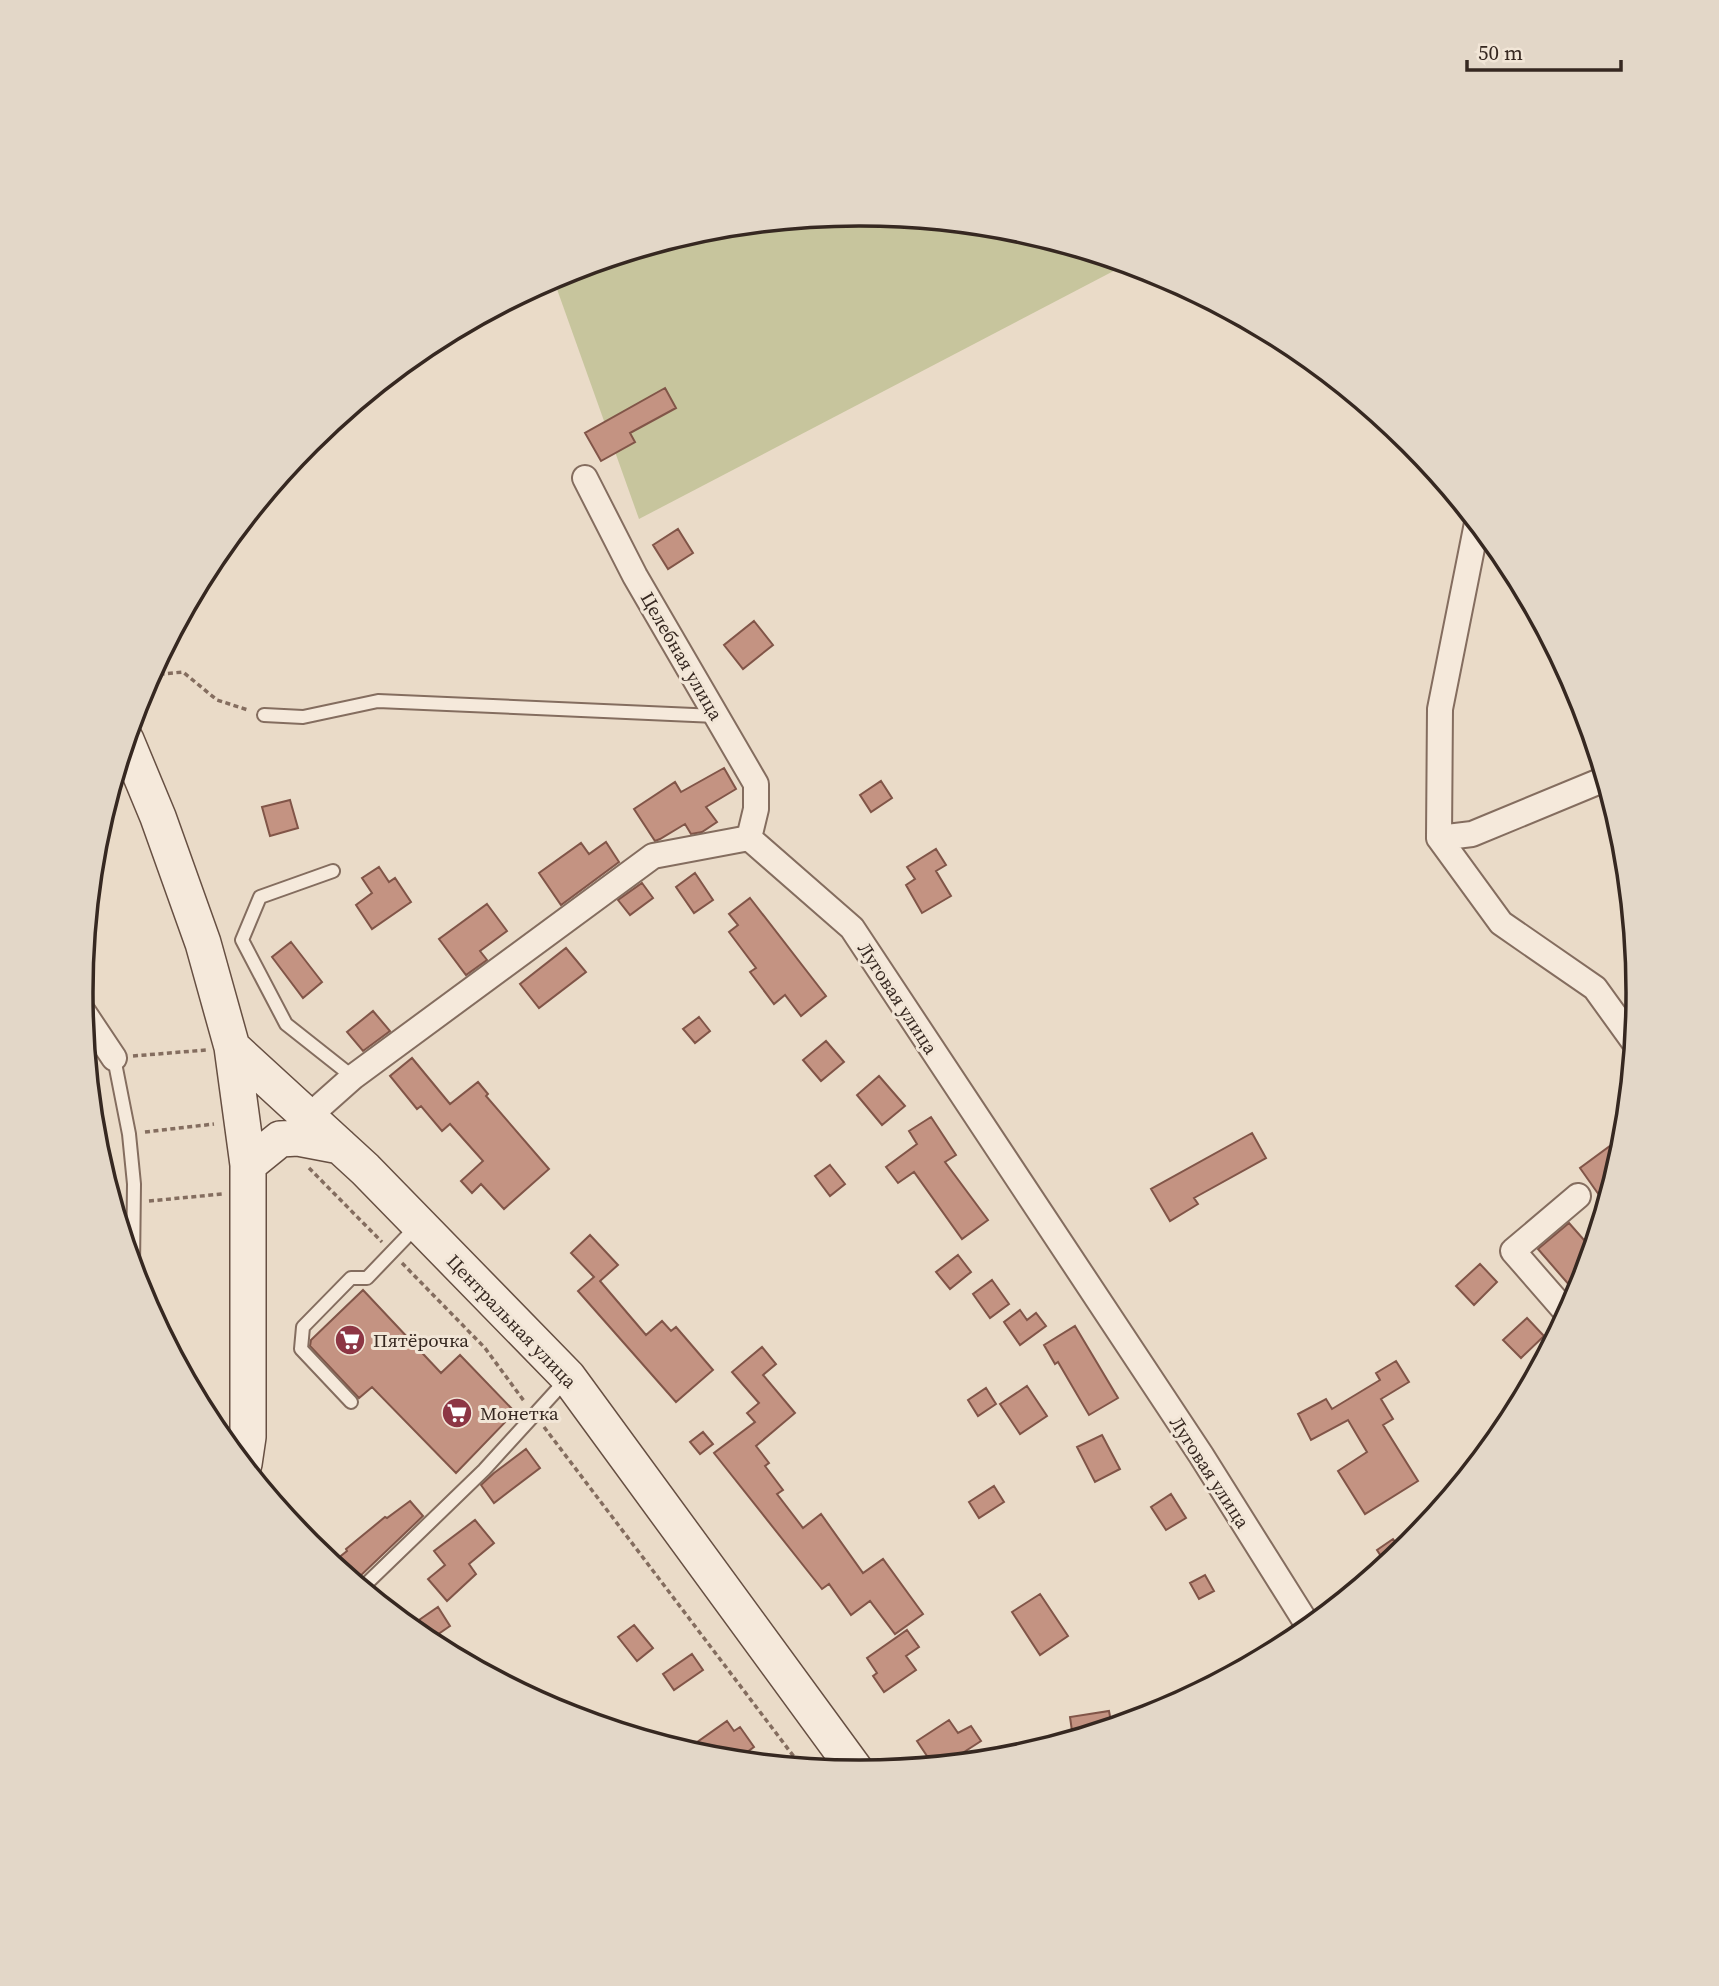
<svg xmlns="http://www.w3.org/2000/svg" width="1719" height="1986" font-family="'Source Serif 4',serif">
<style>
.green{fill:#c7c59d}
.building{fill:#c49382;stroke:#815548;stroke-width:2}
.lines{fill:none;stroke-linecap:round;stroke-linejoin:round}
.lane-casing{stroke:#846d5f;stroke-width:16}
.street-casing{stroke:#846d5f;stroke-width:28}
.secondary-casing{stroke:#664f42;stroke-width:38}
.path{stroke:#846d5f;stroke-width:3.5;stroke-dasharray:5 3.5;stroke-linecap:butt}
.lane{stroke:#f5e9db;stroke-width:12}
.street{stroke:#f5e9db;stroke-width:24}
.secondary{stroke:#f5e9db;stroke-width:35}
.labels{text-anchor:middle;dominant-baseline:central;stroke-width:6;stroke-linejoin:round;paint-order:stroke}
.street-label{font-size:19px;fill:#362821;stroke:#f2e6d7}
.poi-label{font-size:19px;fill:#362821;stroke:#f2e6d7;text-anchor:start}
.rim{fill:none;stroke:#362821;stroke-width:3.5}
</style>
<rect width="100%" height="100%" fill="#eadbc8"/>
<path class="green" d="M860,214L1012,229L1127,264L639,519L553,278L562,273L708,229Z"/>
<path class="building" d="M665,388L676,408L630,433L635,442L601,461L585,433Z
M678,529L693,553L668,569L653,545Z
M754,621L773,645L743,669L724,645Z
M724,768L736,789L706,807L717,822L702,832L691,834L685,824L660,839L655,841L634,809L675,782L681,792Z
M881,781L892,798L871,812L860,795Z
M290,800L298,828L270,836L262,807Z
M606,842L619,862L561,905L539,873L581,843L589,854Z
M936,849L946,865L936,871L951,896L922,913L906,885L915,879L907,867Z
M379,867L389,882L395,878L411,902L372,929L356,905L372,893L362,878Z
M695,873L713,900L694,913L676,887Z
M642,883L653,898L630,915L618,900Z
M750,898L826,996L801,1016L785,995L774,1004L750,972L756,968L729,932L738,925L729,914Z
M487,904L507,931L480,951L487,960L466,975L439,939Z
M291,942L322,982L303,998L272,957Z
M566,948L586,972L539,1008L520,984Z
M373,1011L390,1031L363,1051L347,1032Z
M699,1017L710,1031L695,1043L683,1029Z
M826,1041L844,1062L821,1081L803,1060Z
M412,1058L450,1104L478,1082L488,1094L486,1096L549,1169L504,1209L481,1184L472,1193L461,1181L483,1161L450,1124L442,1131L421,1106L417,1109L390,1076Z
M879,1076L905,1106L882,1125L857,1095Z
M931,1117L956,1155L945,1162L988,1220L962,1239L914,1172L898,1183L886,1167L917,1144L909,1131Z
M1252,1133L1266,1158L1194,1198L1198,1204L1170,1221L1151,1189Z
M1614,1143L1621,1153L1611,1187L1599,1195L1580,1168Z
M830,1165L845,1184L830,1196L815,1176Z
M1569,1223L1592,1249L1577,1294L1538,1249Z
M590,1235L618,1265L600,1281L646,1335L662,1321L671,1331L676,1327L713,1370L676,1402L578,1291L594,1277L571,1253Z
M958,1255L971,1272L950,1289L936,1272Z
M1480,1264L1497,1282L1474,1305L1456,1286Z
M992,1280L1009,1304L990,1318L973,1294Z
M363,1290L441,1373L460,1355L515,1412L456,1473L372,1387L359,1398L310,1346L311,1340Z
M1020,1310L1027,1320L1036,1313L1046,1326L1020,1345L1004,1322Z
M1527,1318L1544,1336L1521,1358L1503,1340Z
M1075,1326L1118,1398L1089,1415L1058,1362L1055,1364L1044,1345Z
M762,1347L776,1364L763,1375L795,1413L756,1446L769,1463L765,1466L783,1490L777,1494L803,1528L821,1514L863,1573L883,1559L923,1614L895,1634L870,1601L851,1615L829,1584L822,1589L714,1453L755,1422L747,1413L759,1403L732,1372Z
M1396,1361L1409,1382L1381,1399L1393,1419L1383,1425L1418,1481L1365,1514L1338,1471L1367,1452L1348,1420L1311,1440L1298,1414L1326,1399L1332,1409L1380,1380L1376,1373Z
M1027,1386L1047,1416L1020,1434L1000,1404Z
M986,1388L996,1404L978,1416L968,1400Z
M703,1432L713,1444L700,1454L690,1442Z
M1102,1435L1120,1469L1095,1482L1077,1447Z
M526,1449L540,1468L494,1503L481,1485L494,1473Z
M994,1486L1004,1502L979,1518L969,1502Z
M1171,1494L1186,1518L1166,1530L1151,1507Z
M410,1501L423,1516L355,1581L332,1563L347,1551L346,1549L385,1517L387,1518Z
M475,1520L494,1543L469,1564L476,1574L447,1601L428,1579L445,1565L434,1551Z
M1393,1539L1402,1551L1386,1564L1377,1550Z
M1205,1575L1214,1591L1199,1599L1190,1583Z
M1040,1594L1068,1636L1040,1655L1012,1612Z
M438,1607L450,1626L431,1639L419,1620Z
M634,1625L653,1648L637,1661L618,1637Z
M907,1630L919,1647L906,1656L916,1670L884,1692L873,1676L877,1673L867,1658Z
M692,1654L703,1670L674,1690L663,1674Z
M1109,1711L1112,1727L1073,1738L1070,1717Z
M949,1720L958,1733L971,1726L981,1741L947,1763L933,1765L917,1741Z
M727,1721L734,1731L740,1727L754,1747L736,1760L707,1757L686,1750Z"/>
<g class="lines">
<g class="lane-casing">
<path id="lane" d="M264,715L303,717L378,701L716,716
M333,871L260,897L242,940L286,1024L353,1077
M114,1058L129,1134L134,1184L133,1267
M351,1402L301,1349L303,1327L351,1278H367L416,1227
M362,1588L484,1470L566,1380"/>
</g>
<g class="street-casing">
<path id="street" d="M585,478L635,576L756,784V809L749,838
M1477,523L1440,709L1439,838L1501,923L1595,988L1634,1042
M1439,838L1472,834L1605,779
M82,1010L114,1058
M308,1117L353,1077L653,856L749,838L852,928L1201,1455L1309,1627
M1567,1313L1513,1251L1578,1196"/>
</g>
<g class="secondary-casing">
<path id="secondary" d="M126,740L158,817L203,943L232,1047L248,1165
M232,1047L365,1169L568,1377L857,1772
M244,1464L248,1437V1165L280,1139L298,1138L340,1146"/>
</g>
<path class="path" d="M151,675L183,672L217,700L248,710
M133,1056L206,1050
M145,1132L214,1124
M309,1168L382,1242
M149,1201L222,1194
M402,1263L485,1348L524,1401
M544,1427L801,1766"/>
<use href="#lane" class="lane"/>
<use href="#street" class="street"/>
<use href="#secondary" class="secondary"/>
</g>
<defs>
<g id="supermarket-disc" transform="scale(1.575)"><circle r="9.5" fill="#8d3644" stroke="#f2e6d7"/><path d="M-6-5.5h2.5l.6 2H6L4.5 2H-2.5L-4.4-4H-6ZM-1.5 3.2a1.3 1.3 0 1 0 .1 0ZM3 3.2a1.3 1.3 0 1 0 .1 0Z" fill="#fff"/></g>
</defs>
<g fill-rule="evenodd">
<use href="#supermarket-disc" x="350" y="1340"/>
<use href="#supermarket-disc" x="457" y="1413"/>
</g>
<g class="labels">
<g class="street-label">
<text transform="translate(682 656) rotate(60)">Целебная улица</text>
<text transform="translate(898 998) rotate(57)">Луговая улица</text>
<text transform="translate(512 1321) rotate(46)">Центральная улица</text>
<text transform="translate(1210 1472) rotate(57)">Луговая улица</text>
</g>
<g class="poi-label">
<text x="373" y="1340">Пятёрочка</text>
<text x="480" y="1413">Монетка</text>
</g>
</g>
<path d="M0 0H1719V1986H0ZM859 226H860A766 766 0 0 1 1626 992V994A766 766 0 0 1 860 1760H859A766 766 0 0 1 93 994V992A766 766 0 0 1 859 226Z" fill="#e3d7c8" fill-rule="evenodd"/>
<path class="rim" d="M859 226H860A766 766 0 0 1 1626 992V994A766 766 0 0 1 860 1760H859A766 766 0 0 1 93 994V992A766 766 0 0 1 859 226Z"/>
<path d="M1467 60v10h154v-10" fill="none" stroke="#362821" stroke-width="3.5"/>
<text x="1478" y="60" font-size="21" fill="#362821" stroke="#f2e6d7" stroke-width="5" paint-order="stroke">50 m</text>
</svg>
